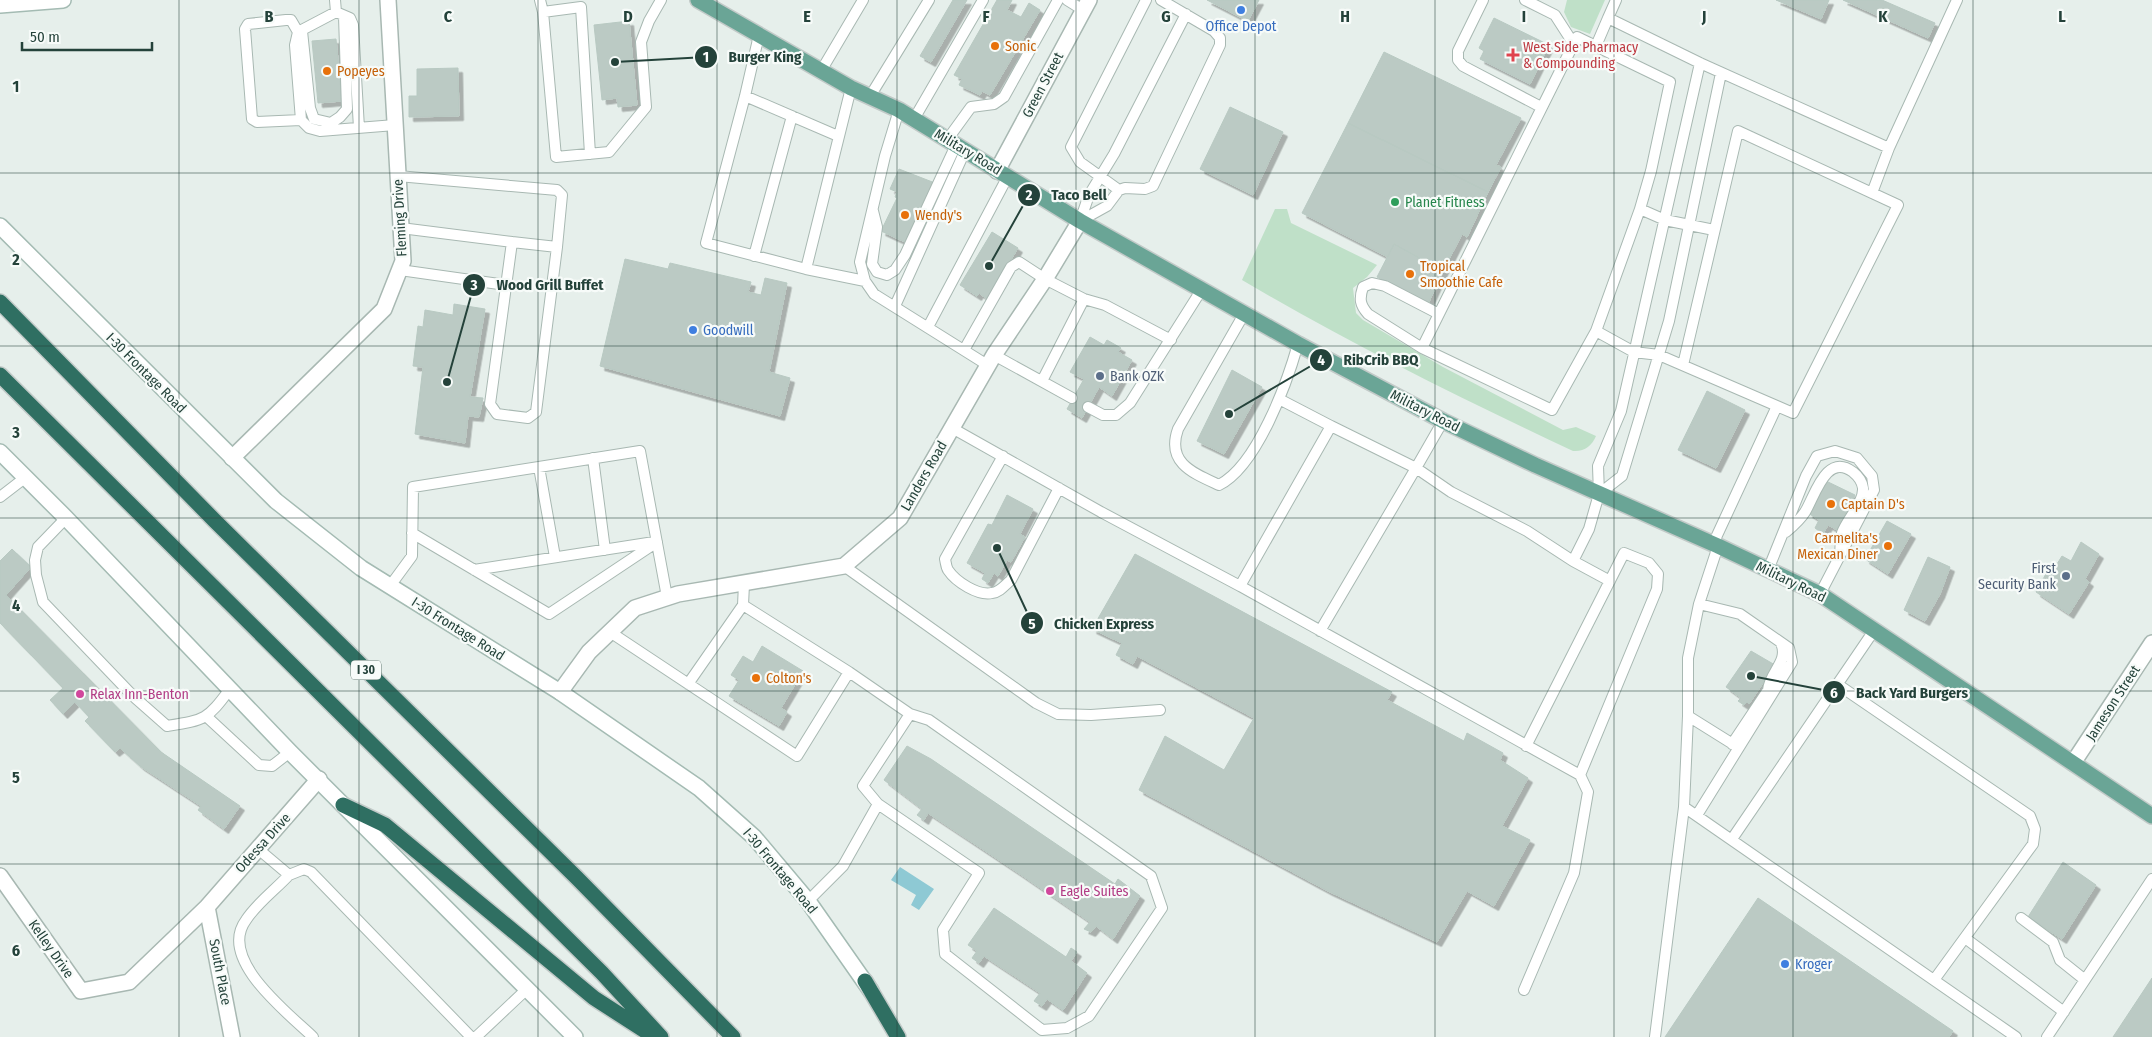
<svg xmlns="http://www.w3.org/2000/svg" width="2152" height="1037" font-family="'Fira Sans Condensed',sans-serif">
<style>
.green{fill:#bfe0c8}
.water{fill:#8ec9d4}
.building{fill:#bbcac4;stroke:#b8c9c2;filter:url(#shadow)}
.lines{fill:none;stroke-linecap:round;stroke-linejoin:round}
.lane-casing{stroke:#a8b8b2;stroke-width:12}
.street-casing{stroke:#a8b8b2;stroke-width:18}
.secondary-casing{stroke:#a4bbb3;stroke-width:18}
.primary-casing{stroke:#c2cac8;stroke-width:18}
.highway-casing{stroke:#c2cac8;stroke-width:18}
.lane{stroke:#fff;stroke-width:10}
.street{stroke:#fff;stroke-width:15}
.secondary{stroke:#fff;stroke-width:15}
.primary{stroke:#6aa596;stroke-width:15}
.highway{stroke:#2f6f62;stroke-width:15}
.grid{fill:none;stroke:#24423a;stroke-width:1;stroke-opacity:0.55}
.shop-dot{fill:#3f7fe0;stroke:#f7fbf9;stroke-width:2}
.food-dot{fill:#e8710a;stroke:#f7fbf9;stroke-width:2}
.health-dot{fill:#e0444e;stroke:#f7fbf9;stroke-width:2}
.leisure-dot{fill:#2e9e5b;stroke:#f7fbf9;stroke-width:2}
.service-dot{fill:#5c6f8a;stroke:#f7fbf9;stroke-width:2}
.hotel-dot{fill:#d1479c;stroke:#f7fbf9;stroke-width:2}
.labels{text-anchor:middle;dominant-baseline:central;stroke-width:4.5;stroke-linejoin:round;paint-order:stroke}
.shield{fill:#f7fbf9;stroke:#637a73;stroke-width:1}
.shield-label{font-size:12px;font-weight:bold;fill:#24423a}
.shop-label{font-size:14px;fill:#366cbe;stroke:#f7fbf9;text-anchor:start}
.food-label{font-size:14px;fill:#c56008;stroke:#f7fbf9;text-anchor:start}
.health-label{font-size:14px;fill:#be3a42;stroke:#f7fbf9;text-anchor:start}
.street-label{font-size:14px;fill:#24423a;stroke:#f7fbf9}
.leisure-label{font-size:14px;fill:#27864d;stroke:#f7fbf9;text-anchor:start}
.service-label{font-size:14px;fill:#4e5e75;stroke:#f7fbf9;text-anchor:start}
.hotel-label{font-size:14px;fill:#b23c85;stroke:#f7fbf9;text-anchor:start}
.grid-label{font-size:16px;text-anchor:middle;font-weight:bold;fill:#24423a;stroke:#f7fbf9;stroke-width:4.5;stroke-linejoin:round;paint-order:stroke}
.leader{fill:none;stroke:#24423a;stroke-width:2}
.callout-dot{fill:#24423a;stroke:#f7fbf9;stroke-width:2}
.mark-label{font-size:15px;text-anchor:middle;font-weight:bold;fill:#fff}
.callout-label{font-size:15px;text-anchor:middle;font-weight:bold;fill:#24423a;stroke:#f7fbf9;stroke-width:4.5;stroke-linejoin:round;paint-order:stroke}
</style>
<defs>
<filter id="shadow"><feDropShadow dx="4.5" dy="4.5" stdDeviation="0" flood-color="#0004"/></filter>
</defs>
<rect width="100%" height="100%" fill="#e6efeb"/>
<path class="green" d="M1567,0H1605L1590,34L1571,27L1564,12Z
M1275,209H1287L1291,223L1377,265L1367,277L1353,288L1356,313L1363,320L1443,367L1563,430L1576,427L1596,436C1592,446 1584,452 1573,451C1460,398 1349,343 1242,280Z"/>
<path class="water" d="M900,867L934,889L919,910L911,905L916,895L891,880Z"/>
<path class="building" d="M953,0H967L931,62L920,56Z
M997,0H1012L1007,10L1021,17L1029,3L1040,10L990,95L982,91L980,95L959,85L962,79L954,75Z
M1207,0H1259L1248,21Z
M1776,0H1829L1821,19Z
M1843,0H1882L1935,23L1928,38Z
M1494,18L1549,45L1530,84L1480,59L1484,51L1479,48Z
M629,21L637,105L618,107L617,98L602,100L594,25Z
M336,39L342,101L318,103L312,41Z
M1384,52L1521,118L1496,165L1501,167L1488,192L1348,123Z
M458,68L459,116L409,117V96H417V69Z
M1230,107L1283,132L1253,195L1200,169Z
M1348,123L1488,192L1467,237L1462,234L1443,271L1394,244L1388,257L1302,213Z
M899,169L935,183L907,243L881,231L897,198L895,197L897,192L890,189Z
M992,232L1018,248L987,299L979,293L977,296L960,285Z
M1394,244L1443,271L1428,304L1377,277Z
M625,259L668,269L670,263L751,282L748,292L761,295L765,278L787,283L769,372L790,378L780,416L600,366Z
M454,304L485,309L470,397L483,398L479,417L468,416L465,443L415,434L423,367L413,366L418,326L423,327L425,310L453,315Z
M1090,337L1104,345L1107,340L1121,348L1118,352L1132,360L1112,396L1099,387L1082,418L1067,409L1084,379L1070,372Z
M1232,370L1262,387L1224,454L1197,441Z
M1707,391L1745,410L1716,468L1678,450Z
M1824,480L1855,495L1837,530L1828,525L1823,534L1815,528L1819,520L1808,513Z
M1007,495L1033,509L1020,534L1025,537L1011,562L1007,560L998,576L994,573L988,583L982,579L985,573L967,563L988,524L992,525Z
M1887,521L1911,534L1888,574L1865,559Z
M2081,542L2099,554L2085,579L2089,582L2069,614L2036,592L2048,570L2052,572L2062,556L2071,561Z
M12,549L31,567L6,595L161,752L240,806L224,829L198,810L201,806L140,766L120,748L115,752L85,721L89,717L75,702L63,714L50,700L63,688L0,623V561Z
M1135,554L1392,692L1387,700L1464,741L1467,733L1503,753L1500,760L1528,778L1502,826L1530,840L1494,906L1467,891L1437,942L1328,891L1139,790L1165,736L1224,770L1254,718L1137,656L1133,664L1116,655L1122,643L1092,629Z
M1928,557L1950,567L1940,594L1925,621L1904,610Z
M762,646L803,671L781,708L787,712L779,726L729,696L739,680L731,675L743,656L753,662Z
M1751,651L1775,665L1749,704L1747,702L1744,705L1738,701L1741,698L1726,687Z
M907,746L931,759L1115,884L1118,879L1140,896L1113,939L1096,926L1091,932L1084,929L1090,922L1017,872L928,813L924,820L917,815L922,809L884,780Z
M2063,862L2096,885L2062,939L2028,917Z
M1758,898L1953,1031L1949,1037H1665Z
M994,908L1066,957L1071,948L1077,952L1071,961L1087,973L1063,1010L1047,999L1042,1006L1034,1001L1040,993L984,956L979,963L972,958L977,951L968,945Z
M2152,978V1037H2113Z"/>
<g class="lines">
<g class="lane-casing">
<path id="lane" d="M335,0L336,12
M540,0L543,12L556,157L609,152L646,107L641,42L649,21L661,0
M1067,0L1083,10
M1483,0L1458,51V60L1463,66L1541,107
M1525,0L1555,15L1573,43
M1616,0L1608,18L1700,63L1889,148L1957,0
M543,12L581,7L590,154
M302,31L310,108L314,119L331,123L340,117L347,109L344,16
M298,32L291,20H286L248,24L245,29L252,119L257,122L301,120
M759,35L745,96L706,243L806,269L851,88
M1596,46L1608,18
M821,71L863,0
M745,96L838,136
M869,98L929,0
M899,110L885,156L860,262L865,281L874,294L989,366
M914,119L983,0
M359,128L353,25L350,18L336,12L298,32L295,45L301,120L309,128L320,131L395,125
M947,140L971,107L994,104L1004,97L1058,0
M398,176L557,190L562,195L557,247
M1119,190L1080,162L1071,147L1146,0
M1872,193L1889,148
M873,211L877,227L872,264L877,272L887,275L895,270L905,255L956,145
M1080,221L1107,206L1119,190L1125,188L1145,189L1153,186L1220,45V38L1214,31L1161,0
M1080,221L1089,195L1114,154L1186,14
M401,228L512,242L490,404L497,414L528,418L536,412L557,247L512,242
M754,256L792,116
M806,269L865,281
M400,270L506,285
M895,306L965,151
M1244,314L1178,429C1166,463 1193,473 1219,485C1257,466 1287,383 1298,344
M928,327L1008,176
M1596,331L1640,209
M1422,348L1368,314C1360,305 1359,299 1363,287L1372,283L1385,286L1439,314
M964,350L1011,267L1019,262L1045,279L1084,299L1105,305L1171,340
M994,355L1072,398
M1683,365L1738,131L1898,205L1793,413L1777,406
M1042,381L1084,299
M1279,399L1331,426
M1088,407L1103,415H1116L1130,403L1202,289
M1443,421L1416,468L1451,492L1527,531L1573,561L1589,529L1599,494L1598,466L1621,411L1700,63
M952,428L1101,512L1240,586L1331,426L1416,468L1320,631
M1003,456L945,559C946,563 946,567 948,570C956,582 978,596 992,593C1000,592 1005,585 1011,580L1059,488
M593,458L605,550
M539,467L555,557
M1599,494L1622,476L1669,321L1721,73
M0,497L26,477
M66,518L38,547L35,560L36,575L43,602L133,696L167,726C205,720 207,720 230,689
M1786,532C1793,526 1800,520 1805,512C1815,496 1826,452 1853,472C1858,476 1862,481 1863,488C1864,503 1847,519 1842,533C1840,539 1841,547 1840,553
M412,533L549,614L657,542
M1713,544L1777,406L1659,355L1634,352L1596,331L1552,410L1422,348L1577,37L1670,82L1651,171L1640,209L1665,220L1714,230
M1573,561L1610,581
M844,566L1036,703L1058,714L1091,715L1160,710
M474,570L654,542
M1768,570L1806,476L1817,456L1835,451L1857,458L1872,476L1874,490L1820,594
M744,584L743,605L849,672
M390,586L412,556L413,487L640,451L667,597
M1240,586L1580,775L1588,792L1574,873L1524,990
M610,632L797,756L849,672L910,714L863,786L878,804L979,873L943,930L945,954L1042,1030L1067,1028L1089,1016L1162,908L1151,876L929,720L910,714
M688,684L743,605
M1837,684L2030,816L2035,829L2033,844L1934,980
M206,716L259,765L272,766L290,752
M1688,716L1736,746
M1732,744L1768,690C1770,671 1789,662 1781,643
M1526,746L1624,553L1649,563L1658,574L1657,589L1580,775
M1684,807L2016,1037
M1697,815L1792,662L1789,648L1740,614L1699,604
M1732,839L1875,629
M257,848L289,875L304,869L311,872L471,1037
M289,875C275,890 257,903 246,920C217,959 288,1013 313,1037
M808,901L843,866L878,804
M2021,918L2053,942L2060,960L2085,980
M1965,938L2064,1012
M476,1037L528,988
M1655,1037L1684,807L1688,716V658L1699,604L1718,546
M2047,1037L2152,879"/>
</g>
<g class="street-casing">
<path id="street" d="M997,171L1089,0
M232,458L384,309L403,261L388,0
M560,692L589,652L635,608L678,594L844,566L900,518L994,355L1045,279L1080,221
M2073,763L2152,643
M0,876L81,991L129,982L207,907L319,779
M207,907L232,1037"/>
</g>
<g class="secondary-casing">
<path id="secondary" d="M0,5L63,0
M0,226L276,501L361,568L560,692L699,788L754,837L808,901L871,991
M0,452L66,518L290,752L575,1037"/>
</g>
<g class="primary-casing">
<path id="primary" d="M698,0L851,88L899,110L1080,221L1298,344L1443,421L1535,465L1718,546L1820,594L2152,816"/>
</g>
<g class="highway-casing">
<path id="highway" d="M0,302L215,521L577,878L733,1037
M0,375L602,973L661,1037
M343,805L385,825L594,998L653,1036
M865,981L898,1037"/>
</g>
<use href="#lane" class="lane"/>
<use href="#street" class="street"/>
<use href="#secondary" class="secondary"/>
<use href="#primary" class="primary"/>
<use href="#highway" class="highway"/>
</g>
<path class="grid" d="M179,0V1037M359,0V1037M538,0V1037M717,0V1037M897,0V1037M1076,0V1037M1255,0V1037M1435,0V1037M1614,0V1037M1793,0V1037M1973,0V1037M0,173H2152M0,346H2152M0,518H2152M0,691H2152M0,864H2152"/>
<g class="shop-dot">
<circle cx="1241" cy="10" r="5"/>
<circle cx="693" cy="330" r="5"/>
<circle cx="1785" cy="964" r="5"/>
</g>
<g class="food-dot">
<circle cx="995" cy="46" r="5"/>
<circle cx="327" cy="71" r="5"/>
<circle cx="905" cy="215" r="5"/>
<circle cx="1410" cy="274" r="5"/>
<circle cx="1831" cy="504" r="5"/>
<circle cx="1888" cy="546" r="5"/>
<circle cx="756" cy="678" r="5"/>
</g>
<path class="health-dot" d="M1510.5 47.5h5v5h5v5h-5v5h-5v-5h-5v-5h5z"/>
<circle class="leisure-dot" cx="1395" cy="202" r="5"/>
<g class="service-dot">
<circle cx="1100" cy="376" r="5"/>
<circle cx="2066" cy="576" r="5"/>
</g>
<g class="hotel-dot">
<circle cx="80" cy="694" r="5"/>
<circle cx="1050" cy="891" r="5"/>
</g>
<g class="labels">
<rect class="shield" x="351" y="660.5" width="30" height="19" rx="4"/>
<g class="shield-label">
<text x="366" y="670">I 30</text>
</g>
<g class="shop-label">
<text x="1241" y="26" text-anchor="middle">Office Depot</text>
<text x="703" y="330">Goodwill</text>
<text x="1795" y="964">Kroger</text>
</g>
<g class="food-label">
<text x="1005" y="46">Sonic</text>
<text x="337" y="71">Popeyes</text>
<text x="915" y="215">Wendy's</text>
<text x="1420" y="266">Tropical<tspan x="1420" dy="16">Smoothie Cafe</tspan></text>
<text x="1841" y="504">Captain D's</text>
<text x="1878" y="538" text-anchor="end">Carmelita's<tspan x="1878" dy="16">Mexican Diner</tspan></text>
<text x="766" y="678">Colton's</text>
</g>
<g class="health-label">
<text x="1523" y="47">West Side Pharmacy<tspan x="1523" dy="16">&amp; Compounding</tspan></text>
</g>
<g class="street-label">
<text transform="translate(1043 85) rotate(-62)">Green Street</text>
<text transform="translate(968 152) rotate(31)">Military Road</text>
<text transform="translate(400 218) rotate(-93)">Fleming Drive</text>
<text transform="translate(146 373) rotate(45)">I-30 Frontage Road</text>
<text transform="translate(1425 411) rotate(27)">Military Road</text>
<text transform="translate(924 476) rotate(-60)">Landers Road</text>
<text transform="translate(1791 582) rotate(26)">Military Road</text>
<text transform="translate(458 629) rotate(32)">I-30 Frontage Road</text>
<text transform="translate(2113 703) rotate(-57)">Jameson Street</text>
<text transform="translate(263 843) rotate(-48)">Odessa Drive</text>
<text transform="translate(780 871) rotate(50)">I-30 Frontage Road</text>
<text transform="translate(51 949) rotate(55)">Kelley Drive</text>
<text transform="translate(220 972) rotate(79)">South Place</text>
</g>
<g class="leisure-label">
<text x="1405" y="202">Planet Fitness</text>
</g>
<g class="service-label">
<text x="1110" y="376">Bank OZK</text>
<text x="2056" y="568" text-anchor="end">First<tspan x="2056" dy="16">Security Bank</tspan></text>
</g>
<g class="hotel-label">
<text x="90" y="694">Relax Inn-Benton</text>
<text x="1060" y="891">Eagle Suites</text>
</g>
</g>
<g class="grid-label">
<text x="269" y="22">B</text>
<text x="448" y="22">C</text>
<text x="628" y="22">D</text>
<text x="807" y="22">E</text>
<text x="986" y="22">F</text>
<text x="1166" y="22">G</text>
<text x="1345" y="22">H</text>
<text x="1524" y="22">I</text>
<text x="1704" y="22">J</text>
<text x="1883" y="22">K</text>
<text x="2062" y="22">L</text>
<text x="16" y="92">1</text>
<text x="16" y="265">2</text>
<text x="16" y="438">3</text>
<text x="16" y="611">4</text>
<text x="16" y="783">5</text>
<text x="16" y="956">6</text>
</g>
<path class="leader" d="M615 62L706 57M989 266L1029 195M447 382L474 285M1229 414L1321 360M997 548L1032 623M1751 676L1834 692"/>
<g class="callout-dot">
<circle cx="615" cy="62" r="5"/>
<circle cx="989" cy="266" r="5"/>
<circle cx="447" cy="382" r="5"/>
<circle cx="1229" cy="414" r="5"/>
<circle cx="997" cy="548" r="5"/>
<circle cx="1751" cy="676" r="5"/>
<circle cx="706" cy="57" r="12"/>
<circle cx="1029" cy="195" r="12"/>
<circle cx="474" cy="285" r="12"/>
<circle cx="1321" cy="360" r="12"/>
<circle cx="1032" cy="623" r="12"/>
<circle cx="1834" cy="692" r="12"/>
</g>
<g class="mark-label">
<text x="706" y="62">1</text>
<text x="1029" y="200">2</text>
<text x="474" y="290">3</text>
<text x="1321" y="365">4</text>
<text x="1032" y="629">5</text>
<text x="1834" y="698">6</text>
</g>
<g class="callout-label">
<text x="765" y="62">Burger King</text>
<text x="1079" y="200">Taco Bell</text>
<text x="550" y="290">Wood Grill Buffet</text>
<text x="1381" y="365">RibCrib BBQ</text>
<text x="1104" y="629">Chicken Express</text>
<text x="1912" y="698">Back Yard Burgers</text>
</g>
<path d="M22 42v8h130v-8" fill="none" stroke="#24423a" stroke-width="2.5"/>
<text x="30" y="42" font-size="15" fill="#24423a" stroke="#f7fbf9" stroke-width="4" paint-order="stroke">50 m</text>
</svg>
